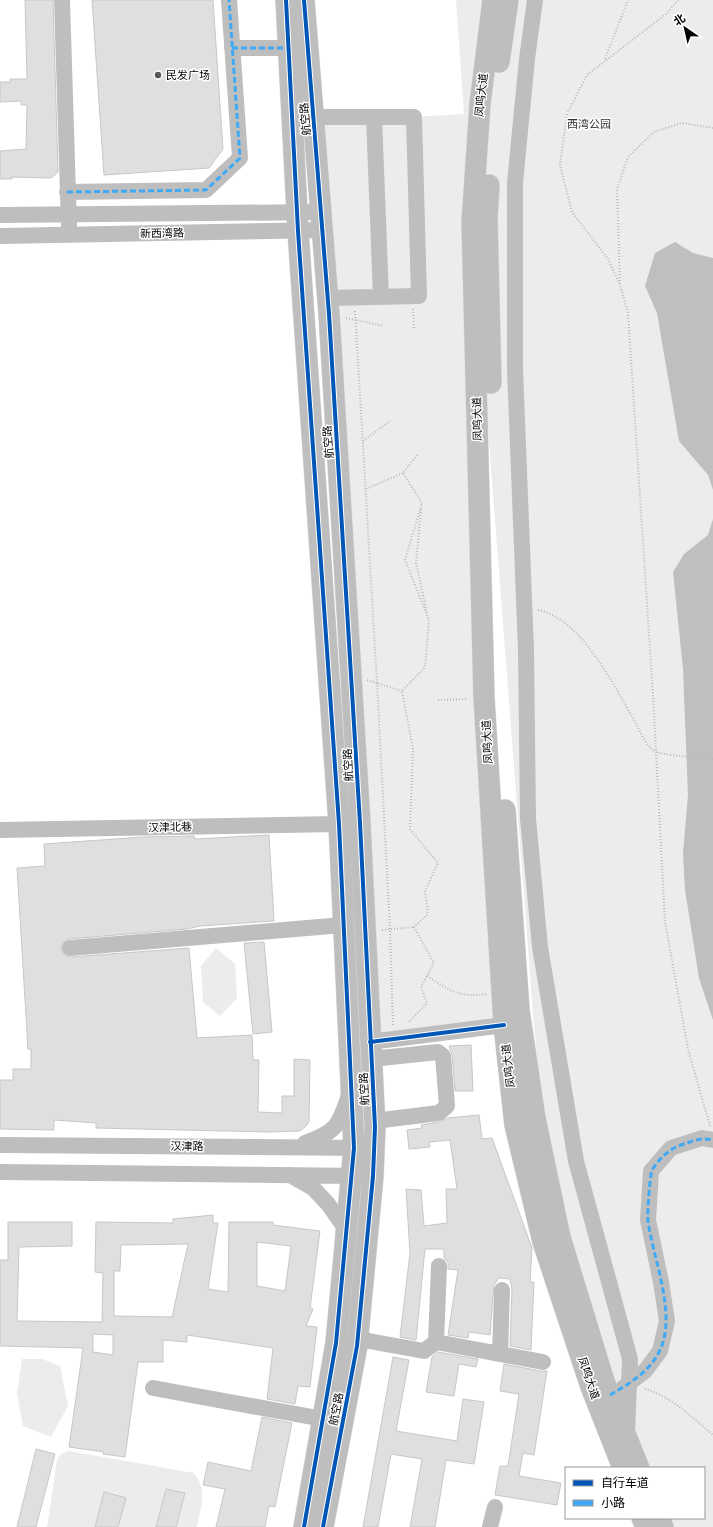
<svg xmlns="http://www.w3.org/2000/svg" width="713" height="1527" font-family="Montserrat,'Noto Sans SC',sans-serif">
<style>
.green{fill:#ececec}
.water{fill:#bfbfbf}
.building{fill:#dfdfdf;stroke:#c7c7c7;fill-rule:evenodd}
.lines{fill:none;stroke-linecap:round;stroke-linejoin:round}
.major-casing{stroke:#dbdbdb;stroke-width:22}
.path{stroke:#b9b9b9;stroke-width:2;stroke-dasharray:1 2;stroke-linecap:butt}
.minor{stroke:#bebebe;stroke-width:16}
.major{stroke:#bebebe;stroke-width:21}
.quiet{stroke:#3fa9f5;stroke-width:3;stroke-dasharray:6 3;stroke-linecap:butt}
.cycleway-casing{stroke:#fff;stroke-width:6}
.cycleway{stroke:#0057b8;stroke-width:4}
.poi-dot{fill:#595959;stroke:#fff;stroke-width:1.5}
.labels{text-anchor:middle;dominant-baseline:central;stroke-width:3;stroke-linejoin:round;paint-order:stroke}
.poi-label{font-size:11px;fill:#000;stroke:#fff;text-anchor:start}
.street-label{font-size:11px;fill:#000;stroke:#fff}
.park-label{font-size:11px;fill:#333;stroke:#fff}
</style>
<rect width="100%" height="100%" fill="#fff"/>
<path class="green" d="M456,0H713V1527H639L636,1518H704V1468H616L543,1124L534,1026L473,234L504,1025L370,1042L314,117H414L464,114Z
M216,948L235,964L237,998L220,1016L203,1002L201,966Z
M22,1359H42L60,1366L68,1406L51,1437L23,1426L17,1394Z
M69,1451L194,1473C208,1491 201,1505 197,1527H47L57,1460L61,1454Z"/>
<path class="water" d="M675,242L693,253L713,258V490L708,475L679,441L657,313L645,286L655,253Z
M713,519V1020L699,978L685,890L683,853L688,795L683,669L673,572L684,554L708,535Z"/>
<path class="building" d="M25,0H53L58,172L51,178L12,177V179H0V151L26,149L27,105H21V101L0,102V82H10V79H27Z
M92,0H213L223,149L209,168L104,175Z
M269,835L274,921L200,926L187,929L69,939L62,944L61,949L66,956L71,957L189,948L197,1038L252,1035L253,1060H259L258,1112L282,1113V1096H294V1059L310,1060L309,1122L306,1126L300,1131L268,1132L96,1128V1123L54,1120V1130L0,1129V1080H13V1069H31V1049H28L17,868L45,866L44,844L143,837L194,836L195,839Z
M264,942L272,1032L253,1034L244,943Z
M471,1045L473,1091H455L452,1055L449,1046Z
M479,1115L482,1139L492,1138L532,1248L530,1282H534L531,1350L510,1346L512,1290L510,1279L499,1278L494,1285L490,1335L469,1332L468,1338L448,1335L458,1270L448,1269V1262L444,1258V1249H425L416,1340L400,1337L410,1253L406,1189L421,1190L424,1226L447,1223L446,1189H457L450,1140L429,1142L430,1147L409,1149L407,1130L422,1128L421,1125L440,1122L448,1118Z
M213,1215V1223H218L208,1289L228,1292L229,1222H273V1225L320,1231L310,1308L313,1309L306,1326L317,1327L310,1387L298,1386L295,1404L267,1399L273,1348L187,1335V1342L163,1340V1362H138L125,1457L103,1454L104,1452L69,1447L83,1348L0,1346V1260H8V1222H72V1246L19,1247L17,1321L102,1322L103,1273L95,1272L96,1222L173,1223V1219ZM257,1242L291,1246L285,1291L257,1286ZM188,1244L172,1317L114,1316V1271H120L121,1245ZM93,1334L113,1335V1355L93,1352Z
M438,1352L478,1359L476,1367L459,1364L454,1396L426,1392L432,1357Z
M393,1357L409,1360L396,1431L457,1441L463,1399L484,1402L474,1464L446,1460L435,1527H410L422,1459L391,1454L378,1527H363Z
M504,1364L541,1371H547L534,1455L523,1453L519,1476L561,1483L557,1505L495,1495L500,1466H508L519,1394L500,1391Z
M262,1417L292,1423L275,1507L269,1506L265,1527H216L225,1489L203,1485L208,1462L251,1471Z
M36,1449L55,1454L36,1527H17Z
M166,1489L185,1493L176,1527H156Z
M104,1492L126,1498L118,1527H95Z"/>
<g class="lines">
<g class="major-casing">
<path id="major" d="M286,0L298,231L339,824L354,1148L336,1343L304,1527
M304,0L329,314L360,823L375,1127L373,1176L357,1346L323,1527
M493,0L480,104L472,222L484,698L504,1025L515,1125L543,1242L591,1387L623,1468
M499,62L508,0
M489,185L487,218L491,383
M505,810L519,1010L535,1118L560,1237L604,1381L639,1468
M642,1518L646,1527
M659,1518L663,1527"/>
</g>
<path class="path" d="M678,0L666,14L587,75L567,114L560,165L572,212L608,259L620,285L628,313L653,695L665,922L688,1049L710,1126
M605,59L628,0
M620,284L617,189L628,157L654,132L682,123L713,128
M413,309L414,328
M355,311L377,683L390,929L393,1026
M346,318L384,326
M363,441L390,421
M366,489L403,473
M421,509L416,563L427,613
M538,610C581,618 615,687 635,722C640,731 646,747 656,752C662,755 703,758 713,759
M367,680L402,691
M438,700L468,699
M382,930L414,927
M427,976C449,990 459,998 486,994
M409,1022L427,1003L421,987L434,963L414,927L428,914L425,891L438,863L410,829L413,749L402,691L425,667L429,620L405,560L422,503L403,473L418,454
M645,1389C672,1397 692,1417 713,1435"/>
<path class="minor" d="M62,0L69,226
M535,0L527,59L515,183V369L526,650L528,819L540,947L576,1161L630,1359L627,1433
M232,48H288
M314,117H414L419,296L328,298
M374,117L381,297
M67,192L206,190L240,158L229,0
M0,215L322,212
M0,236L324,230
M0,830L339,824
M70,948L343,925
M370,1042L504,1025
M371,1059L438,1052L443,1056L447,1106L439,1113L374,1121
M305,1143C336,1132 339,1126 349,1095
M0,1145L365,1148
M0,1172L362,1176
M290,1175L313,1188L328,1204L347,1231
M358,1339L424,1351L436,1342L543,1362
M436,1342L439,1266
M500,1354L502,1290
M624,1387L645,1371L660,1351L667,1321L661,1282L648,1220L651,1171L671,1148L702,1138L713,1140
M153,1388L323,1419
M490,1527L495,1507"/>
<use href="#major" class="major"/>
<path class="quiet" d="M232,48H288
M67,192L206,190L240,158L229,0
M610,1395C629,1384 649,1372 659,1352C678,1316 653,1259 648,1221C647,1215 650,1174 652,1170C659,1159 669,1149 681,1145C693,1141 701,1137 713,1140"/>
<g class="cycleway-casing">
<path id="cycleway" d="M286,0L298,231L339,824L354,1148L336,1343L304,1527
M304,0L329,314L360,823L375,1127L373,1176L357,1346L323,1527
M370,1042L504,1025"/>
</g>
<use href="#cycleway" class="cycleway"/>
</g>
<circle class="poi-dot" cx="158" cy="75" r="4"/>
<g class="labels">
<g class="poi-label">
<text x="166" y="75">民发广场</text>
</g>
<g class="street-label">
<text transform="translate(481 95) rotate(-84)">凤鸣大道</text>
<text transform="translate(305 119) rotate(-95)">航空路</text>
<text transform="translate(162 233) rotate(-1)">新西湾路</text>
<text transform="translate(477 419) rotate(-91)">凤鸣大道</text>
<text transform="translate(328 442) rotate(-94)">航空路</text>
<text transform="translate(487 742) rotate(-93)">凤鸣大道</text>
<text transform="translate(348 765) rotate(-93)">航空路</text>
<text transform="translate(170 827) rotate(-1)">汉津北巷</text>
<text transform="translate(508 1066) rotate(-97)">凤鸣大道</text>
<text transform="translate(364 1089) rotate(-93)">航空路</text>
<text x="187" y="1146">汉津路</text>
<text transform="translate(589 1378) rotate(71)">凤鸣大道</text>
<text transform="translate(336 1409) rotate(-79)">航空路</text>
</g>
<g class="park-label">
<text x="589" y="124">西湾公园</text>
</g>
</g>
<rect x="565" y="1467" width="140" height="52" fill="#ffffff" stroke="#999999"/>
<rect x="573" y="1480" width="20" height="6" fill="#0057b8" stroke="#999999"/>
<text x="601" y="1487" font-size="12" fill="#000000">自行车道</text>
<rect x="573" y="1500" width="20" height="6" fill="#3fa9f5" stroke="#999999"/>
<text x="601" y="1507" font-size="12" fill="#000000">小路</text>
<g transform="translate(685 28) rotate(326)" stroke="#ffffff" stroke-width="3" paint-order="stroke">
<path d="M0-3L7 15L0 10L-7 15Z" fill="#000000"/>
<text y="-6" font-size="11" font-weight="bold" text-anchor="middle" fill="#000000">北</text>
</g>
</svg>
